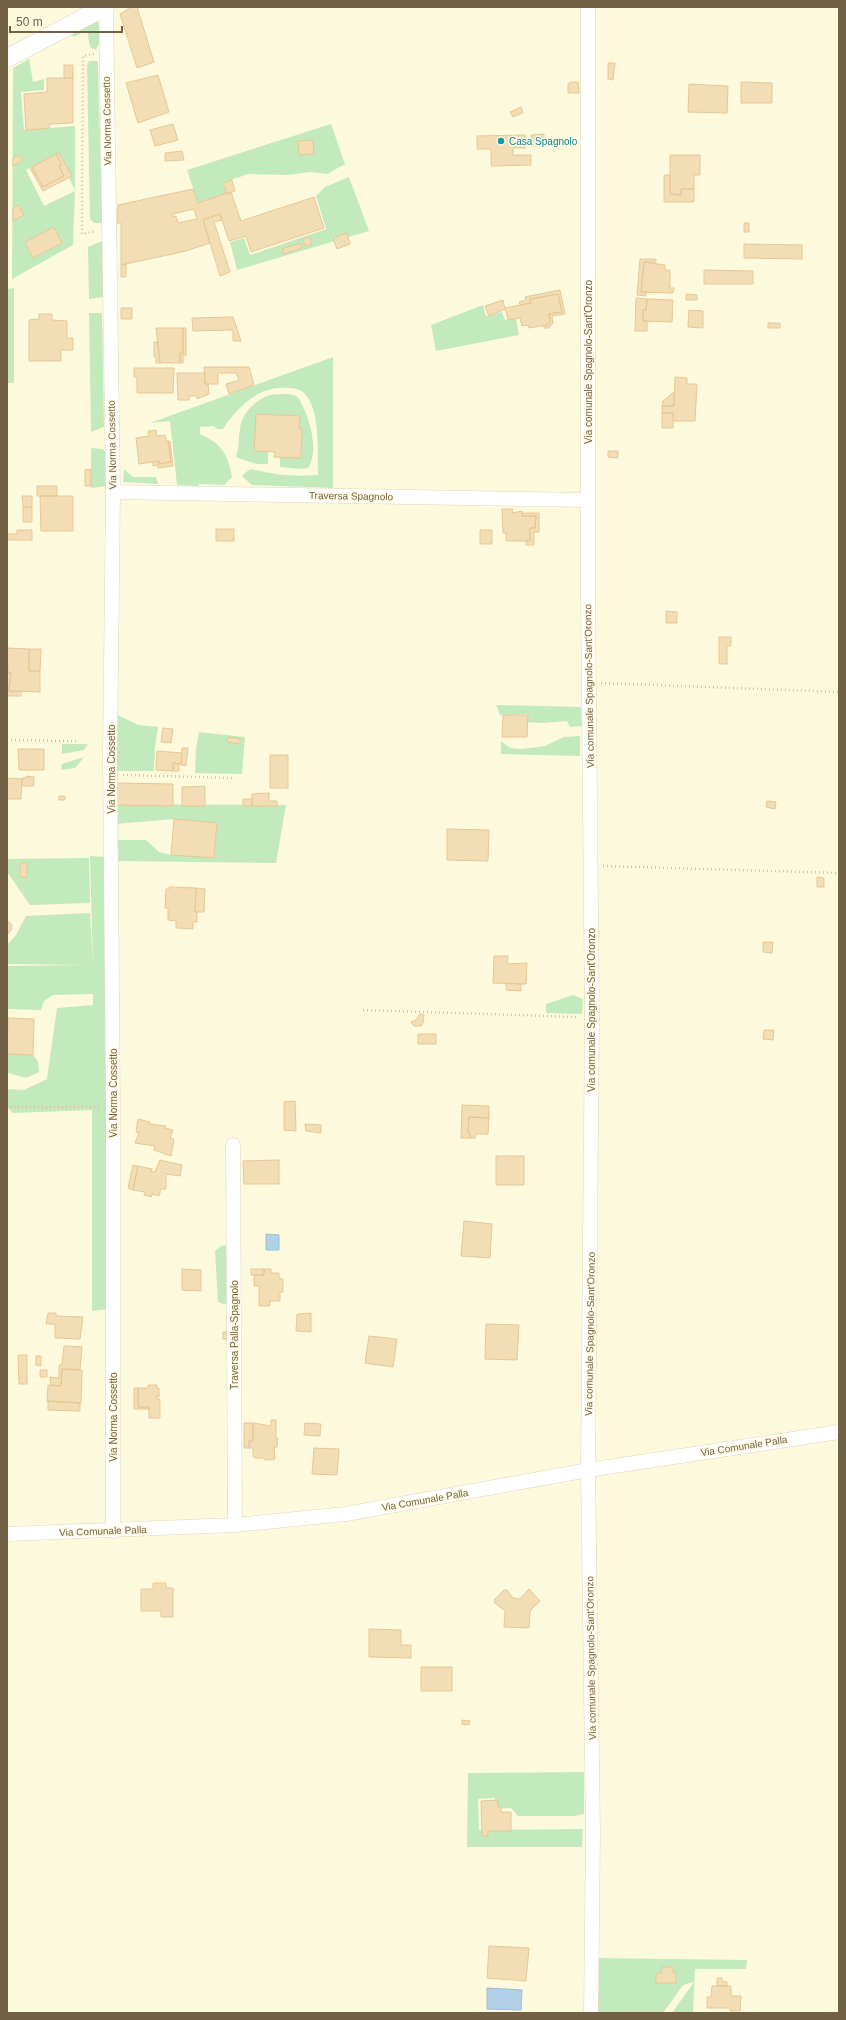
<svg xmlns="http://www.w3.org/2000/svg" width="846" height="2020" font-family="Helvetica,sans-serif">
<style>
.green{fill:#c3eabc}
.water{fill:#b2d1e6;stroke:#98bed8}
.building{fill:#f3ddb4;stroke:#e6c894;fill-rule:evenodd}
.lines{fill:none;stroke-linecap:round;stroke-linejoin:round}
.minor-casing{stroke:#e0d6ba;stroke-width:15}
.tertiary-casing{stroke:#e0d6ba;stroke-width:19}
.path{stroke:#d7c198;stroke-width:2.5;stroke-dasharray:1 3;stroke-linecap:butt}
.minor{stroke:#fff;stroke-width:14}
.tertiary{stroke:#fff;stroke-width:18}
.culture-dot{fill:#0f9aa8;stroke:#fffbe4;stroke-width:1.5}
.labels{text-anchor:middle;dominant-baseline:central;stroke-width:3;stroke-linejoin:round;paint-order:stroke}
.street-label{font-size:10px;fill:#736145;stroke:#fffbe4}
.culture-label{font-size:10px;fill:#0d838f;stroke:#fffbe4;text-anchor:start}
</style>
<rect width="100%" height="100%" fill="#fdf9dd"/>
<path class="green" d="M93,21L99,23L101,39L96,50L90,47L87,30L73,37L72,33Z
M29,59L33,82L44,79V90L21,92L24,130L75,126V190L57,154L26,170L44,206L75,191L73,245L12,279L13,68Z
M89,61H98L102,223H94L90,219L87,66Z
M331,124L345,164L327,174L311,172L287,175L248,174L223,183L227,194L198,203L187,170Z
M349,177L369,231L237,270L230,242L244,238L250,255L326,229L316,196L325,187Z
M102,241L103,297L89,299L88,247Z
M14,288V383H7V289Z
M483,305L486,316L502,312L505,320L516,318L519,335L436,351L431,325Z
M89,313H102L104,427L91,432Z
M333,357V488L252,485L242,476L246,472L251,469C273,475 295,477 318,475C317,452 321,412 305,394C301,389 293,388 288,388C259,386 238,406 223,429H217L214,426L200,427V434C222,444 228,454 232,477L224,485L199,484V486L177,485L170,421L150,423Z
M289,394L296,396L299,399C309,416 320,450 308,468L299,469L280,467V457L301,458L302,429H299L268,452V464H257L238,458L236,456C240,447 238,439 240,429C241,414 256,399 270,395C276,394 283,394 289,394Z
M91,448L103,449L105,452L106,486L91,488Z
M124,469L133,477H156L158,484L123,482Z
M496,705L581,707L582,726L570,727L567,721L543,723L527,722V714L500,715Z
M116,714L138,725L158,727L155,747L154,771H115Z
M199,732L245,737L242,774L195,773L196,749Z
M580,736V756L501,754V741L510,748L522,749L545,746L564,737Z
M62,744H88L84,750L62,754Z
M84,757L75,768L61,770L62,764Z
M115,804L286,805L276,863L118,861L117,840H146L159,852L171,855L214,858L217,823L174,819L115,824Z
M90,856L107,857L109,1309L92,1311V1110L13,1113L7,1107V1089L24,1090L47,1079L57,1008L93,1005V994L53,995L44,1001L41,1010L8,1009L7,1039V966L85,965L7,964V945L16,935L26,916L90,913L93,966Z
M89,858L90,903L30,905L7,872V859Z
M573,995L583,999L582,1014L546,1013V1004Z
M7,1054L33,1055L38,1061L39,1072L26,1078L8,1073Z
M227,1245L229,1303L223,1304L218,1302L215,1251L221,1246Z
M584,1772V1814L574,1816H518L511,1808L496,1809L495,1798L478,1799L479,1830L583,1829L582,1847H467L468,1773Z
M597,1958L747,1960L746,1969H695L693,2013H672L694,1982L683,1985L663,2013H597Z"/>
<path class="water" d="M266,1234L279,1235V1250H266Z
M487,1988L522,1990L521,2010L487,2009Z"/>
<path class="building" d="M131,7H137L154,62L137,68L120,14Z
M608,63H615L613,80L608,79Z
M64,65H73V78H64Z
M158,75L169,112L138,123L126,83Z
M47,78H73V123L49,124L50,128L26,130L24,94L47,92Z
M570,82H578L579,93H568V84Z
M741,82L772,83V103H741Z
M689,84L728,86L727,113L688,112Z
M521,107L523,113L513,117L510,112Z
M173,124L178,140L155,146L150,130Z
M544,134V146H531V135Z
M525,135V148H513V155H531V165L491,166V149H477V136Z
M313,140L314,154L299,155L298,141Z
M182,151L184,160L165,161V153Z
M59,153L72,176L43,191L30,168L32,167L43,187L64,176L59,166L62,165L56,154Z
M56,154L62,165L59,166L64,176L43,187L32,167Z
M19,155L23,160L13,166V158Z
M670,155H700V175H694V189H681V195L670,194Z
M664,175H670V194L681,195V189H694V202H664Z
M232,180L235,191L227,194L223,183Z
M193,189L198,203L231,192L241,221L314,197L324,228L251,252L246,236L229,241L220,214L203,220L210,243L186,251L121,265V223H117L118,205ZM194,209L197,219L178,223L176,216L173,217V214Z
M18,205L24,215L13,221V208Z
M220,214L222,220L214,222L230,272L220,276L203,220Z
M744,223H749V232H744Z
M54,227L62,243L33,258L25,242Z
M347,233L350,244L337,249L333,238Z
M310,237L312,244L305,246L303,239Z
M300,243L302,248L284,254L282,249Z
M744,244L802,245V259L744,258Z
M640,259H656V262H644L641,292H646V296L637,295Z
M644,262L665,265V270H670V288H674L673,293L641,292Z
M126,264V277H121V265Z
M704,270L753,271V284H704Z
M560,290L565,314L552,316L553,323L549,328H544V326L550,322L549,314L562,312L558,294L530,299L531,303L520,305L519,302L526,300L525,297Z
M558,294L562,312L549,314L550,322L548,325L529,328L528,325L522,326L520,318L508,320L505,308L531,303L530,299Z
M686,294L697,295V300H686Z
M636,298L647,299L646,310H643V321H647V331H635Z
M647,299L673,300L672,322L643,321V310H646Z
M503,300L505,309L489,316L485,306Z
M121,308H132V319H121Z
M689,310L703,311V328L688,327Z
M39,314H52V320L67,321V338H73V350H61V361H29V320L39,319Z
M233,317L241,341H233V330L193,331L192,318Z
M768,323H780V328H768Z
M156,328H183V353H180V363H160Z
M183,328H186V355H183V363H180V353H183Z
M154,342H158L160,363H156V357H154Z
M204,367H249L254,385L229,394L226,384L239,380L236,373H218V384H205Z
M134,368H174L173,393H137V377H134Z
M177,373H205V384H208L209,394L197,399V396H189V400H178Z
M675,377L687,378V384H697L695,421H673V413H662V406H674Z
M674,392V406H662L663,401Z
M662,413H673V428H662Z
M256,414L300,416L299,429H302L301,458L274,457L275,452L254,451Z
M156,430L157,436L165,435L166,441H168L171,462L159,464V461L139,464L136,438L149,436L148,431Z
M168,441H170L173,466L158,468V465L153,466V462L159,461V464L171,462Z
M608,451H618V458L608,457Z
M91,469V486H85V470Z
M37,486H57V496H37Z
M22,496H32V507H23Z
M40,496H73V531H41Z
M23,507H32V522H23Z
M502,509H513L512,513L522,511V516H536L535,528H530V541H506V533H503Z
M522,513H539V532H534V545H526V541H530V528H535L536,516H522Z
M216,529H234V541H216Z
M17,530H32V540H7V534H17Z
M480,530H492V544H480Z
M666,611L677,612V623H666Z
M719,637H731V646H727V664H719Z
M7,648L29,649V671H40V692L9,691L11,673H8Z
M29,649H41L40,671H29Z
M7,665L8,673H11L9,691H21V696H7Z
M503,715H528L527,737H502Z
M163,728L173,729L171,743L161,742Z
M228,737L240,739V744L227,742Z
M182,748H188L186,766L181,765Z
M18,749H44V770H19Z
M157,751L182,753L181,764L173,763V771L156,770Z
M270,755H288V788H270Z
M173,763L179,764V771H173Z
M26,776L34,777V786H22V778H26Z
M7,778L22,779L21,799H7Z
M117,783L173,784V806L115,805Z
M205,786V806H182V787Z
M269,793V801H277V806H252V794Z
M59,796H65V800H59Z
M243,799H252V806H243Z
M767,801L776,802L775,809L766,807Z
M174,819L217,823L214,858L171,855Z
M447,829L489,830L488,861L447,860Z
M20,863H27V877H20Z
M817,877L824,878V887H817Z
M169,887L196,888L195,912H197V922H193V929L176,928V921L168,920V908H165L166,889H169Z
M196,888L205,889L204,912H195Z
M7,920L12,925L11,930L7,935Z
M763,942H773L772,953L763,952Z
M494,956H508L507,964L527,963L526,984L493,983Z
M506,983L521,984V991L506,990Z
M420,1014L424,1015L423,1023L421,1026H414L411,1022L416,1020Z
M8,1018L34,1019L33,1055L7,1054Z
M764,1030H774L773,1040L763,1039Z
M418,1034H436V1044H418Z
M295,1101L296,1131L284,1130V1102Z
M462,1105L489,1106V1118L469,1117L468,1133H470V1138H461Z
M469,1117L489,1118L488,1134H476L475,1138H470V1133H468Z
M138,1119L150,1122L149,1124L166,1126L165,1128L173,1130L170,1138L174,1139L171,1156L154,1150L155,1146L135,1143L139,1133L136,1132Z
M305,1124L321,1125V1133L306,1131Z
M496,1156H524V1185H496Z
M160,1160L182,1165L180,1176L166,1174V1189H161L159,1196L152,1194L151,1197L144,1195L145,1192L133,1190L138,1166L152,1169L151,1172H155Z
M279,1160V1184H244L243,1161Z
M133,1165L138,1166L133,1190L128,1188Z
M464,1221L492,1224L490,1258L461,1256Z
M182,1269L201,1270V1291L182,1290Z
M251,1269H264V1275H251Z
M264,1269H271V1273H279V1278L283,1279V1292H280V1301H270V1306H259V1286H254V1275H264Z
M48,1313H56V1316L83,1317L80,1339L55,1338V1324H46Z
M311,1313V1332L296,1331L297,1314Z
M486,1324L519,1325L517,1360L485,1359Z
M223,1332H229V1339H223Z
M369,1336L397,1339L393,1367L365,1363Z
M64,1346L82,1347L80,1370L62,1369L61,1386L51,1385L50,1377L59,1378V1365H62Z
M18,1355H27V1384H19Z
M36,1356H41V1366L36,1365Z
M62,1369L82,1370L81,1403L47,1401L48,1385L61,1386Z
M40,1370H47V1377H40Z
M148,1385H157V1388H159V1397L157,1396V1399H160V1418H149V1407H138V1388H148Z
M134,1388H138V1407H149V1409H134Z
M48,1401L80,1403V1411L48,1410Z
M271,1420H276V1439L278,1438L277,1447H274L275,1459L265,1460L263,1458H255L253,1456V1448H249V1441H253V1423L271,1426Z
M244,1423H253V1441H249V1448H244Z
M305,1423L321,1424L320,1436L304,1435Z
M314,1448L339,1449L337,1475L312,1474Z
M153,1583H166V1588H173V1617H161V1611H141V1589H153Z
M529,1589L540,1601L530,1611L529,1628L504,1627L505,1611L495,1603L494,1600L504,1590H507L513,1598L520,1599Z
M369,1629L401,1630V1645H411V1658L369,1657Z
M421,1667H452V1691H421Z
M462,1720L470,1721L469,1725L462,1724Z
M497,1800L498,1807H501V1812H511V1831H488V1836H482L481,1801Z
M489,1946L529,1948L526,1981L487,1978Z
M662,1967H673V1973L676,1972V1983H656V1973H662Z
M717,1978H722V1981L727,1982V1986H717Z
M712,1986H731V1996H741L740,2011H730V2008H707V1997H711Z"/>
<g class="lines">
<g class="minor-casing">
<path id="minor" d="M106,7L113,492L110,755L113,1108V1531
M588,7V595L592,1017L588,1470L593,1833L591,2013
M113,492L588,500
M233,1145L235,1525
M7,1534L235,1525L346,1514L588,1470L839,1432"/>
</g>
<g class="tertiary-casing">
<path id="tertiary" d="M7,58L105,7"/>
</g>
<path class="path" d="M94,54L83,56L82,234L96,231
M601,683L839,692
M7,740L77,741
M123,775L233,778
M603,866L839,873
M363,1010L578,1017
M7,1104L11,1107H101"/>
<use href="#minor" class="minor"/>
<use href="#tertiary" class="tertiary"/>
</g>
<circle class="culture-dot" cx="501" cy="141" r="4"/>
<g class="labels">
<g class="street-label">
<text transform="translate(107 121) rotate(-91)">Via Norma Cossetto</text>
<text transform="translate(588 362) rotate(-90)">Via comunale Spagnolo-Sant'Oronzo</text>
<text transform="translate(112 445) rotate(-91)">Via Norma Cossetto</text>
<text transform="translate(351 496) rotate(1)">Traversa Spagnolo</text>
<text transform="translate(589 686) rotate(-91)">Via comunale Spagnolo-Sant'Oronzo</text>
<text transform="translate(111 769) rotate(-90)">Via Norma Cossetto</text>
<text transform="translate(591 1010) rotate(-90)">Via comunale Spagnolo-Sant'Oronzo</text>
<text transform="translate(113 1093) rotate(-90)">Via Norma Cossetto</text>
<text transform="translate(590 1334) rotate(-89)">Via comunale Spagnolo-Sant'Oronzo</text>
<text transform="translate(234 1335) rotate(-90)">Traversa Palla-Spagnolo</text>
<text transform="translate(113 1417) rotate(-90)">Via Norma Cossetto</text>
<text transform="translate(744 1446) rotate(-9)">Via Comunale Palla</text>
<text transform="translate(425 1500) rotate(-10)">Via Comunale Palla</text>
<text transform="translate(103 1531) rotate(-2)">Via Comunale Palla</text>
<text transform="translate(591 1658) rotate(-91)">Via comunale Spagnolo-Sant'Oronzo</text>
</g>
<g class="culture-label">
<text x="509" y="141">Casa Spagnolo</text>
</g>
</g>
<rect width="846" height="2020" fill="none" stroke="#736145" stroke-width="16"/>
<path d="M10 26v6h112v-6" fill="none" stroke="#736145" stroke-width="2"/>
<text x="16" y="26" font-size="12" fill="#736145" stroke="#fffbe4" stroke-width="3" paint-order="stroke">50 m</text>
</svg>
